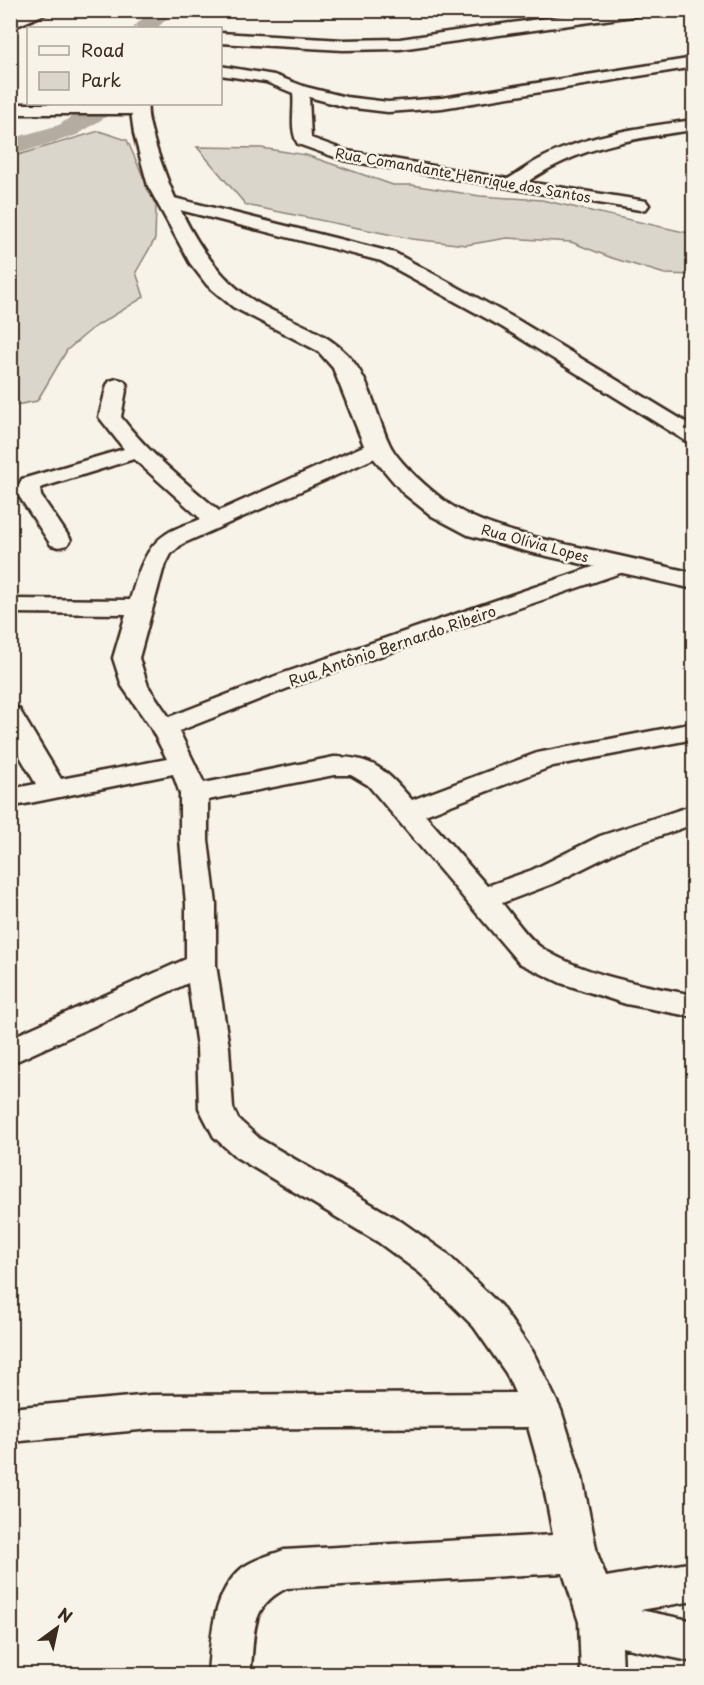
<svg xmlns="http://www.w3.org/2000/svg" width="704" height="1685" font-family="'Playpen Sans',sans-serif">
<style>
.green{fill:#dbd6cb;stroke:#8b8074;stroke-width:1.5}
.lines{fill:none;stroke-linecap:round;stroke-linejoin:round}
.river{fill:#b4aca0;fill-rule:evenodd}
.minor-casing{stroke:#3b2a1e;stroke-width:5}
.tertiary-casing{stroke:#3b2a1e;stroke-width:5}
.minor{fill:#f7f3e8;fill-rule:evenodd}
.tertiary{fill:#f7f3e8;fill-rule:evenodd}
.labels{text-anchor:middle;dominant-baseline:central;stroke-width:5;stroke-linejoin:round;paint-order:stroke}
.far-street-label{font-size:14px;fill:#3b2a1e;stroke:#f7f3e8}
.street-label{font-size:15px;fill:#3b2a1e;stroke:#f7f3e8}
</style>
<rect width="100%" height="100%" fill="#f7f3e8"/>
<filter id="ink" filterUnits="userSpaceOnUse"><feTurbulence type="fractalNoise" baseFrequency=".0167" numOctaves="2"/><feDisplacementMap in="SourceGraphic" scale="12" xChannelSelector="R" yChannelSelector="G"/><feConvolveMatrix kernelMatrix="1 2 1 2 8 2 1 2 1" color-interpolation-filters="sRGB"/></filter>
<g filter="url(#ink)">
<path class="green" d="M99,131L127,140L156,206L155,239L136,272L144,297L93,328L67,350L37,401L11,406V157Z
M197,147L261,148L306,155L393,185H412L480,196L542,200L693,234V275L665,274L612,258L571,242L507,238L466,245L412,239L246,205Z"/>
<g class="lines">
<path class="river" d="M151,10H176L157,28H133Z
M90,104H114L116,108L112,113L77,135L10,156V139L59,125Z"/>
<g class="minor-casing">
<path id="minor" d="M694,58V67L442,108L388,112L346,107L309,97L311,138L347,151L508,179C520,172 531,163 544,157C590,134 643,127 694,120V130C633,138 578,147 527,182L646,201L649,205L646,209L640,210L343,160L298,144C289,129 295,110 293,93L266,82L220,75V66L274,75L306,87L346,97L388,102L442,98Z
M10,104H138L146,109L138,114H10Z
M166,196L395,253L516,319L694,427V442L686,441L502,327L381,261L160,205L157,201L160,197Z
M117,379L124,381L127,385L121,417C148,453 184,481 219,511L370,443L378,441L386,443L389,448L386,453L182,544L171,554L163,570L139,658L148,686L169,717L278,675L613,560L621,558L629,560L633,565L629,570L296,685L179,731L204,783L334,757C375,757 386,771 412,800L537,753L694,723V739L553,766L425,815L487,886L532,870L600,836L694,805V824L620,850L552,884L502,903C513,916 528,939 542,948C583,975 646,986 694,995V1017L626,1004L561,983L519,963L368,785L351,775H334L208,800V840L216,904V965L229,1047L233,1108L238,1119L260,1139L402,1222L446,1253L500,1305L533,1352L561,1410L582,1477L597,1553L606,1577L694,1562V1601L640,1610L694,1621V1662L622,1647L623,1674H581L579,1622L563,1573L287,1588C247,1607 256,1636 250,1674H208C211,1639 212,1594 241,1569C251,1560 271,1555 284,1550L553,1535L542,1477L528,1427L151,1429L10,1442V1408L151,1395L515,1393L506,1373L474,1327L420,1273L378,1242L236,1157L214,1137L199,1108L197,1047L188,983L10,1064V1038L186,959V904L180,840V794L173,774L10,807V789L36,784L10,739V707L19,709L61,779L167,759L151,728L122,686L113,658L126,614L10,613V599L130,600C137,576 144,548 166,534C176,527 190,524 201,519L134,459L40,488L41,496L71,540L67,545L59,547L51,545L19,496L17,489L22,479L124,449L99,417L107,385L110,381Z"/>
</g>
<g class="tertiary-casing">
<path id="tertiary" d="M26,10H49L47,13L10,29V18Z
M601,10H648L640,15L400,49L343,50L220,43V33L343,40L400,39Z
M130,104H148C146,116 152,132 155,144C172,198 200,263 248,297C282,320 325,327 352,360C371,383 377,417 389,443C397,462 432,492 449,504C487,529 534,537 578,547C617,555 655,564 694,573V589L529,552L468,535L432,516L403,493L365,448L333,368L318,351L233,307L207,285L190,263L148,186L134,134Z"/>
</g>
<use href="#minor" class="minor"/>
<use href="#tertiary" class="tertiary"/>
</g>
</g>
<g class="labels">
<g class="far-street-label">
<text transform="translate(463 175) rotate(10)">Rua Comandante Henrique dos Santos</text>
<text transform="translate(535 543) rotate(15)">Rua Olívia Lopes</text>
</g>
<g class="street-label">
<text transform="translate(392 645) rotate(-19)">Rua Antônio Bernardo Ribeiro</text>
</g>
</g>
<rect width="704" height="1685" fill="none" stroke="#f7f3e8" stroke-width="36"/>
<rect x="18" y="18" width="668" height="1649" fill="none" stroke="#3b2a1e" stroke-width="2" filter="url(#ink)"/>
<rect x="27" y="27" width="195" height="78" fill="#f7f3e8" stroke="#aca397" stroke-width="1.5"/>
<rect x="39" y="46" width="30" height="9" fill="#f7f3e8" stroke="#aca397" stroke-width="1.5"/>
<text x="81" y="57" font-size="18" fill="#3b2a1e">Road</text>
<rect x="39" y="72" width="30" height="18" fill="#dbd6cb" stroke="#aca397" stroke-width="1.5"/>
<text x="81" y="87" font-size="18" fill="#3b2a1e">Park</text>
<g transform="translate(57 1628) rotate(33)" stroke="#f7f3e8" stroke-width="4.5" paint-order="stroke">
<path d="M0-4.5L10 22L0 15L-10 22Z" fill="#3b2a1e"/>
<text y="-9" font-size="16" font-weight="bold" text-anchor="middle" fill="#3b2a1e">N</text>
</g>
</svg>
